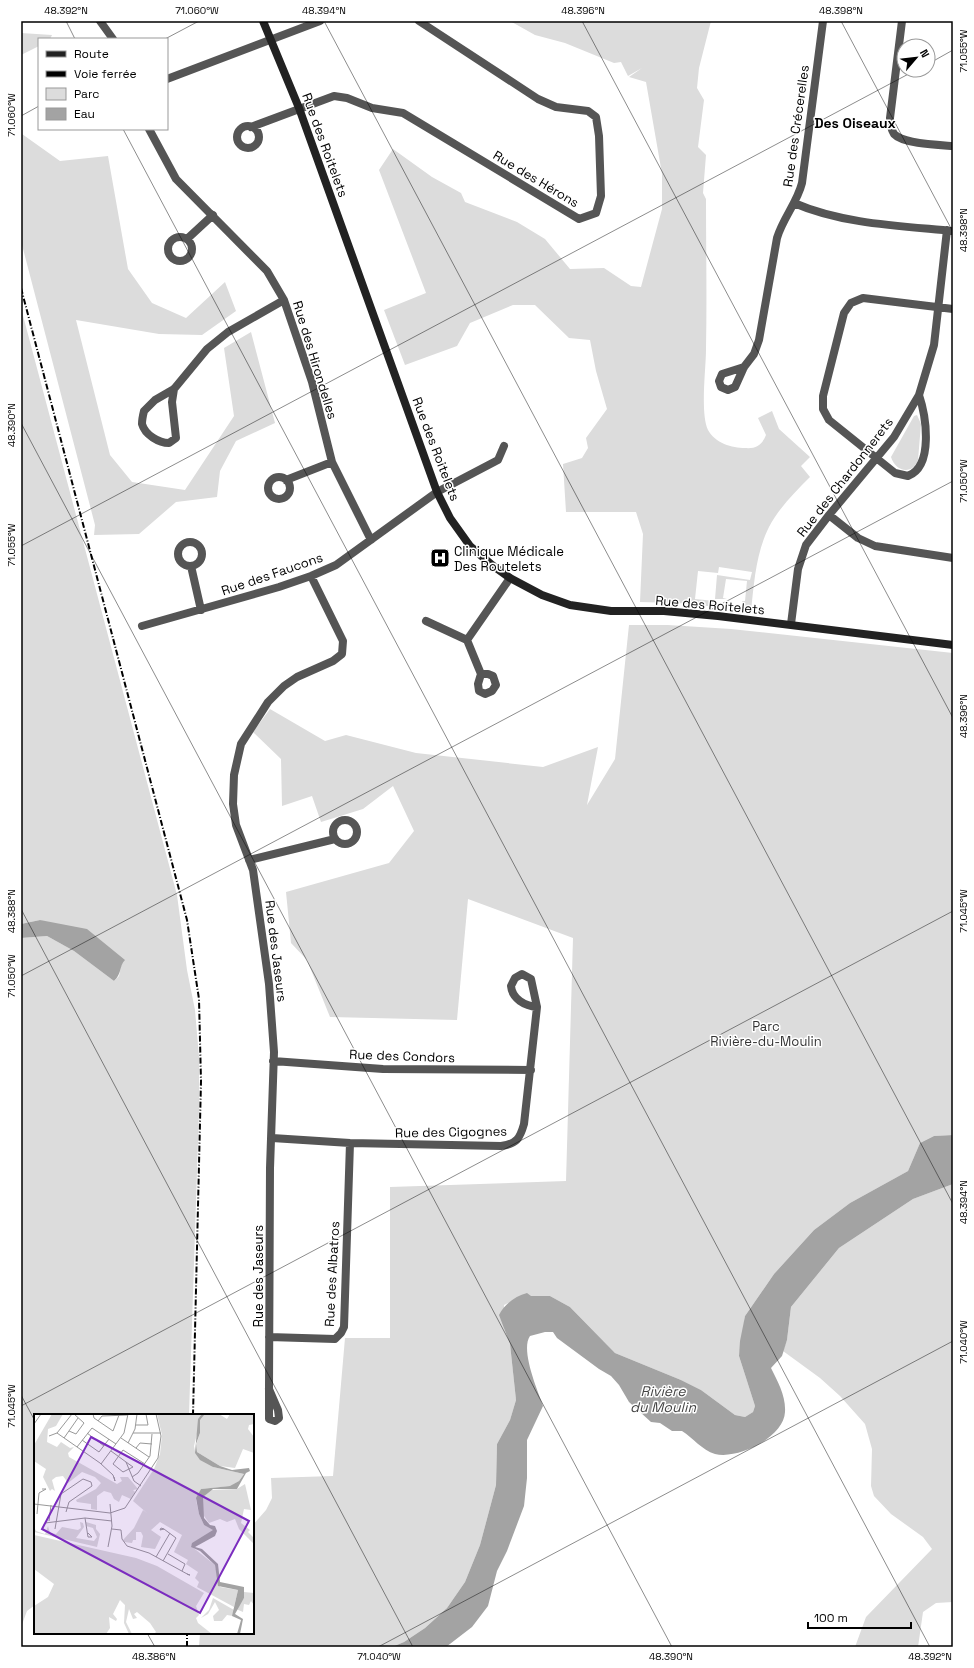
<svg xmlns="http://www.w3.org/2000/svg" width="974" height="1668" font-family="'Space Grotesk',sans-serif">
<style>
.green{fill:#dcdcdc}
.water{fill:#a3a3a3}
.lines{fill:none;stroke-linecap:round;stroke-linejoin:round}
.street{stroke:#555;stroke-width:8}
.secondary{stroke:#222;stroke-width:8}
.rail{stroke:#000;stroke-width:2;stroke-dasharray:6 2 1 2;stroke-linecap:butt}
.ticks{fill:none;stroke:#000;stroke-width:1;stroke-opacity:0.45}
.labels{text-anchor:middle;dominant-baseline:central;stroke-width:3;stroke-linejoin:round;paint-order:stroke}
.street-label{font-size:13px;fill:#000;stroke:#fff}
.poi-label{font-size:13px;fill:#000;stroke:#fff;text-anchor:start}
.park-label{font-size:13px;fill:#333;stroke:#fff}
.neighbourhood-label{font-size:14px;font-weight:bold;fill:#000;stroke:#fff}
.water-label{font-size:14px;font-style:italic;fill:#444;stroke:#fff}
.inset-road{fill:none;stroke:#999;stroke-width:1}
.view{fill:#7b2cbf;fill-opacity:0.15;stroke:#7b2cbf;stroke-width:2}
.inset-edge{fill:none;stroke:#000;stroke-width:2}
.neatline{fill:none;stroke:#000;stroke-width:1.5}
.ticks-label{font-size:10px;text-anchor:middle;fill:#000}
</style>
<rect width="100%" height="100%" fill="#fff"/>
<path class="green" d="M510,21H711L699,68L697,88L704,100L698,147L706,155L703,193L706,199C706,249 707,299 706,349C706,369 700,413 708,430C715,443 732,448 745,448C756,449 762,445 766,435L758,418L772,411L779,429L810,457L801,466L810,477C795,492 779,508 769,527C756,553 754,583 751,612L744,611L742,601H745L747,581L726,579L723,598L727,599H715L717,575L750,580L752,572L719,567L718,573L698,571L695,599L715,601L717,604V607L678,603L640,602L643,534L636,512H566L563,464L582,458L588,448L586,438L607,409L596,371L590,340L569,338L535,305H513L470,323L457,346L405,365L384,310L426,293L379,170L393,149L432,177L461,193L465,202L517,222L545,239L570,269L604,268L631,286L641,287L662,209V174L646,82L629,77L642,68L628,76L621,62L614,63L565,43L535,35Z
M21,33L52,35L50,39H39V46L21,55Z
M21,131L22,134L60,161L108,156L128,269L152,303L186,318L225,282L236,311L202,335L159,334L76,320L110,455L132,482L185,490L234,416L224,348L251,332L275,423L236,441L220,471L217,497L176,502L139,534L94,535L95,525L21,241Z
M21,308L177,895L187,970L195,1010L199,1057V1111L189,1415H35V1605L27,1611L21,1627V938L47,936L74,951L114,981L119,976L122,962L40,920L21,924Z
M917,415L921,424L918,460C912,476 895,471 891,457L914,416Z
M629,625H668L731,629L953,653V1135L934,1136L920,1143L908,1171L850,1203L814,1230L774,1274L745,1316L739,1356L755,1406L753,1412L745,1417L735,1415L701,1390L681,1380L615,1353L570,1307L550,1296H531L514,1300L504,1305V1328L510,1344L516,1400L510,1420L497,1444L496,1485L480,1545L465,1582L447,1608L425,1628L404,1642L392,1647H199L200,1633H253V1525L266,1510L272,1498L271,1478L333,1476L345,1338H390V1187L566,1181L573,938L468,899L457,1020L330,1017L307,960L291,943L286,892L389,863L414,831L393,786L363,809L321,822L312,796L282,806L281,759L253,732L270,709L325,741L346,735L416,753L543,767L598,747L587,805L615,759Z
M953,1184V1602L936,1603L923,1612L918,1647H855L866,1617L932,1549L923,1537L891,1514L874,1496L871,1486L872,1449L865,1424L840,1396L820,1378L783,1351L787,1340L791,1307L839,1248L913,1199Z"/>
<path class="water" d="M40,920L87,929L125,960C119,966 122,974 114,981L74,951L47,936L21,938V924Z
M953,1135V1184L913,1199L839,1248L791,1307L787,1340L782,1356L771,1368C778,1382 786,1396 785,1412C784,1437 738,1460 715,1454C702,1450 693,1438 682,1431H672L660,1423L651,1422L629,1402L619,1385L611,1376L599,1369L557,1338L553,1332H545L530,1336C520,1350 538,1391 543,1406L527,1440V1478L524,1506L507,1551L497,1571L488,1606L472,1627L446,1647H392L404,1642L425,1628L447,1608L465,1582L480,1545L496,1485L497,1444L510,1420L516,1400L510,1344L499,1315C505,1304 515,1296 527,1293L531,1296H550L570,1307L615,1353L681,1380L701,1390L735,1415L745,1417L753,1412L755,1406L739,1356L740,1341L745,1316L774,1274L814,1230L850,1203L908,1171L920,1143L934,1136Z"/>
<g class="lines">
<path class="street" d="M100,21L113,39
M902,21L890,118C890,124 891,129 894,134C903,144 939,145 953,146
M167,79L320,21
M237 137a11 11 0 1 1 22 0a11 11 0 1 1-22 0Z
M251,127L334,96L347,98L372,108L403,113L579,219L596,213L601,196L599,136L596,117L588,111L556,107L538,99L419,21
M149,129L176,179L267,271L284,300L312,382L332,462L371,540
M794,203C842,224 901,226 953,231
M168 249a12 12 0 1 1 24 0a12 12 0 1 1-24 0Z
M187,239L213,215
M744,367L722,374L719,381L721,387L728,390L735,387L744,367L754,354L759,340L777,238C783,218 797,203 802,183L823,21
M174,389L172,402L176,438L169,443C159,443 145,435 142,424C142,420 143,415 144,411L155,400L174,389L207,349L228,332L284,300
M919,395C926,416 934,466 908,476L895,473L829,420L823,409V396L844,313L851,303L863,298L953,309
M268 488a11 11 0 1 1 22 0a11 11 0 1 1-22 0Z
M286,480L332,462
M829,515L858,538L875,546L953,558
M178 554a12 12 0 1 1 24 0a12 12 0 1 1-24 0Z
M191,566L201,610
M426,621L467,640L481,674L478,684L479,691L485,694L492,691L496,685L493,676L488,674H481
M791,624L798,569L806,545L829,515L894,437L919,395L934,345L947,230
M142,626L279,587L311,576L336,565L437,492L498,460L504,446
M467,640L510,578
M333 832a12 12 0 1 1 24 0a12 12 0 1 1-24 0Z
M249,860L335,839
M273,1061L383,1069L531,1070
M272,1138L350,1143L501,1146C517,1144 520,1138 524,1124L537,1007L531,979L522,974L515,978L511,986C512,999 525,1006 537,1007
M269,1337L335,1339L341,1333L344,1327L350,1143
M269,1389L278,1410L279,1418L275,1421L269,1419V1389L270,1168L274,1052L269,984L253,870L236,825L233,804L234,775L241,744L268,702L284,686L297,677L333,661L342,654L343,641L311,576"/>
<path class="secondary" d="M263,21L299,108L437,492L450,518L470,546L492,565L510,578L542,595L570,605L611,611H664L718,616L953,645"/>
<path class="rail" d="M21,288L187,920L199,999L201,1081L193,1415
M187,1647V1633"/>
</g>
<path class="ticks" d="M66,21L75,39M324,21L953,1204M582,21L953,718M841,21L953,232M165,39L199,21M928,64L953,50M21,116L39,106M123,129L930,1647M21,423L672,1647M21,546L916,70M21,909L413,1647M21,976L953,481M21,1395L35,1421M21,1406L953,911M147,1633L155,1647M378,1647L953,1341"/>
<defs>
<g id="hospital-square" transform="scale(1)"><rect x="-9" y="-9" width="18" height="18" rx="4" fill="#000" stroke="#fff"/><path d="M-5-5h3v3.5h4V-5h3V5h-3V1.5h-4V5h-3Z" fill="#fff"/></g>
</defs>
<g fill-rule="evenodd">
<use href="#hospital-square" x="440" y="558"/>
</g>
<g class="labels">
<g class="street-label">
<text transform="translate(796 126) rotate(-82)">Rue des Crécerelles</text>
<text transform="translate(325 145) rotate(70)">Rue des Roitelets</text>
<text transform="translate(536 179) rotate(31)">Rue des Hérons</text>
<text transform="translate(315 360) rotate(73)">Rue des Hirondelles</text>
<text transform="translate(436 449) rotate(69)">Rue des Roitelets</text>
<text transform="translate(845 477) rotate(-52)">Rue des Chardonnerets</text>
<text transform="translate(272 574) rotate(-19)">Rue des Faucons</text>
<text transform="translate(710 605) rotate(5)">Rue des Roitelets</text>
<text transform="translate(276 951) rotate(83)">Rue des Jaseurs</text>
<text transform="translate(402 1056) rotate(2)">Rue des Condors</text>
<text transform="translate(451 1132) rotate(-1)">Rue des Cigognes</text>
<text transform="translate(332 1274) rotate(-87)">Rue des Albatros</text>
<text transform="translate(258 1276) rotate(-90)">Rue des Jaseurs</text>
</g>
<g class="poi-label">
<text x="454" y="551">Clinique Médicale<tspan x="454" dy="15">Des Routelets</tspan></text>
</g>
<g class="park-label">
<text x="766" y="1026">Parc<tspan x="766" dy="15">Rivière-du-Moulin</tspan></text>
</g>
<g class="neighbourhood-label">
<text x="855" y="123">Des Oiseaux</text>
</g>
<g class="water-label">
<text x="663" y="1391">Rivière<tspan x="663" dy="16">du Moulin</tspan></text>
</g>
</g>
<g transform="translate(34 1414)">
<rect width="220" height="220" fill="#fff"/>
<path d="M18,0H29L22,12L14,15L13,28L23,33L27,28L36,34L40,33L34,39L35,43L83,70L88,67L86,63H94L104,75L99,76L101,78L97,85L88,81L85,88L80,85L77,79L70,77L63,82V96L57,95V90L43,88L42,86L62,75L67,69L61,63L48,58L34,69L29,62L22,63L18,66L21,77L18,75L16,77L9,63L12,55L0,47V31ZM123,0H168L160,32L161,37L179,53L210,60L205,67L197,72L167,75L162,86L165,100L170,111L180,116L157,132L181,151L186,173L204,176L200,193L163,173L165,168L161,164L164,158L152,150L154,146L140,138L148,121L126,108L117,116L127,123L121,135L107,133L109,122L107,118H102V126H99L98,129L90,128L89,126L100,114L109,96L113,99L99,87L120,55L126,40L128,21ZM171,0H185L193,5L196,0H220V10L215,11L214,15L220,23V39L209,35L201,54L186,52L163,38L162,31L166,19V6ZM211,70L217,96L210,95L207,109L216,116L214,118L220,124V130L205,115L201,105L193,108L186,105L175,109L168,99V85L175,76L203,75ZM46,108L49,109L50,113L42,124L60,127L63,123L59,114L52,112V108L62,111V115L66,120L63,133L0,118V113L2,117L11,120L14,112L16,119L22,120L28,113L44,116L47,114ZM0,121L102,144L123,152L170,179L162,192L165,201L162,204L164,209L178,220H120L122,218L116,209L103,198L100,200L103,204L99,205L95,195L92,208L98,220H95L90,209L91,191L86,186L79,200L83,205L82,207L75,203L76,214L72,220H0V192L14,183L20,170L0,155ZM210,178L220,179V191L217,187L215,191L210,190L209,198L202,195L210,184ZM179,184L200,196L199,202L193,201L188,207H180L179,202L185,196L181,188L174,200L167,204L175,196Z" fill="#dcdcdc"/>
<path d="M168,0H171L166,6V19L162,30L163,38L186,52L198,56L215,54L216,57L212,59L203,75H179L169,83L170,104L176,111L181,112L183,117L181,122L161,133L168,135L184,150L186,168L210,173V184L201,200L209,205L206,220H203L207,206L198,202L204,176L184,172L181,151L166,137L157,133L158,129L179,116L170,111L165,100L162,84L167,75L196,72L205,67L210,60L179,53L166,46L161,39L164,5Z" fill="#a3a3a3"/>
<path class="inset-road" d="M59,0L60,4L79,17L85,1M64,7L68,2L94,1M0,10L7,0M102,11H114L112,0M35,17L42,20L50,9L40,0M23,19L66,49L79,61L81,67L80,63M53,19L70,32M99,19H127M15,22L23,19L38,0M30,24L44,4M87,24L115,43M48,26L65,38L75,25M94,29L101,15L103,0M43,33L58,14L82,30M102,34L106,29L118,30M77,37L92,48L100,67L107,72M92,48L99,53L89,58L79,50L89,36L111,50M67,50L90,19L94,0M98,63L104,59L116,42L118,20M0,90L76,99L91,94L124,44L127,22L122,0M3,100L5,79L12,75H8M51,104L54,123H58L54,119M15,107L17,91M11,109L51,104L78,107M21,115L27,80L49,65L57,68L58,72L35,88L32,98M78,115L87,116L88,125L93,132L115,139L155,161H156L153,160M74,133L78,112L76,90M134,140L151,150L148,157M122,143L136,119M129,147L142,124L130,115L126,116L127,114L130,115"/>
<path class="view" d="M57,23L215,107L166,199L8,115Z"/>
<rect width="220" height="220" class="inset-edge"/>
</g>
<rect width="974" height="1668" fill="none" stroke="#ffffff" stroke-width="44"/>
<rect x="38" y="38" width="130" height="92" fill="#ffffff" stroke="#999999"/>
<rect x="46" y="51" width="20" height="6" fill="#222222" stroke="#999999"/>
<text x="74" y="58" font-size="12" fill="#000000">Route</text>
<rect x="46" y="71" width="20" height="6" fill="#000000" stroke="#999999"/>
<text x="74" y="78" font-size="12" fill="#000000">Voie ferrée</text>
<rect x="46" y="88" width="20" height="12" fill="#dcdcdc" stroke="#999999"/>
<text x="74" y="98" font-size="12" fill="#000000">Parc</text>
<rect x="46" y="108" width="20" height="12" fill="#a3a3a3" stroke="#999999"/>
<text x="74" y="118" font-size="12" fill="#000000">Eau</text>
<g transform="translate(916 58) rotate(62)"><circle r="19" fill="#ffffff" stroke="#999999"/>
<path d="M0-3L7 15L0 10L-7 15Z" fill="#000000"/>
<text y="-6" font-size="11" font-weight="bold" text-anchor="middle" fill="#000000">N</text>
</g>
<path d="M808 1622v6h103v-6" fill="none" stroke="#000000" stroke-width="2"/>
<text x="814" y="1622" font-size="12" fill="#000000" stroke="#ffffff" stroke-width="3" paint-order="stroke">100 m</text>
<rect x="22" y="22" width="930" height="1624" class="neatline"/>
<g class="ticks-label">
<text x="66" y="14">48.392°N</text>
<text x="197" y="14">71.060°W</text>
<text x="324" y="14">48.394°N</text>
<text x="583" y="14">48.396°N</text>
<text x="841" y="14">48.398°N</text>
<text transform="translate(963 51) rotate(-90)" y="4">71.055°W</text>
<text transform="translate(11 115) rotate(-90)" y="4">71.060°W</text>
<text transform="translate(963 230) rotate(-90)" y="4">48.398°N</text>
<text transform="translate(11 425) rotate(-90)" y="4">48.390°N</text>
<text transform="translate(963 481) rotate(-90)" y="4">71.050°W</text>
<text transform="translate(11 545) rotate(-90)" y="4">71.055°W</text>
<text transform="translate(963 716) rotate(-90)" y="4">48.396°N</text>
<text transform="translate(11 911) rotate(-90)" y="4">48.388°N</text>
<text transform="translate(963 911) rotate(-90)" y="4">71.045°W</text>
<text transform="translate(11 976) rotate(-90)" y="4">71.050°W</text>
<text transform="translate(963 1202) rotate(-90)" y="4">48.394°N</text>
<text transform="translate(963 1342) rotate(-90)" y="4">71.040°W</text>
<text transform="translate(11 1406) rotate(-90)" y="4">71.045°W</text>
<text x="154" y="1660">48.386°N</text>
<text x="379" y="1660">71.040°W</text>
<text x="671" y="1660">48.390°N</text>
<text x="930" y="1660">48.392°N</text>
</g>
</svg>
